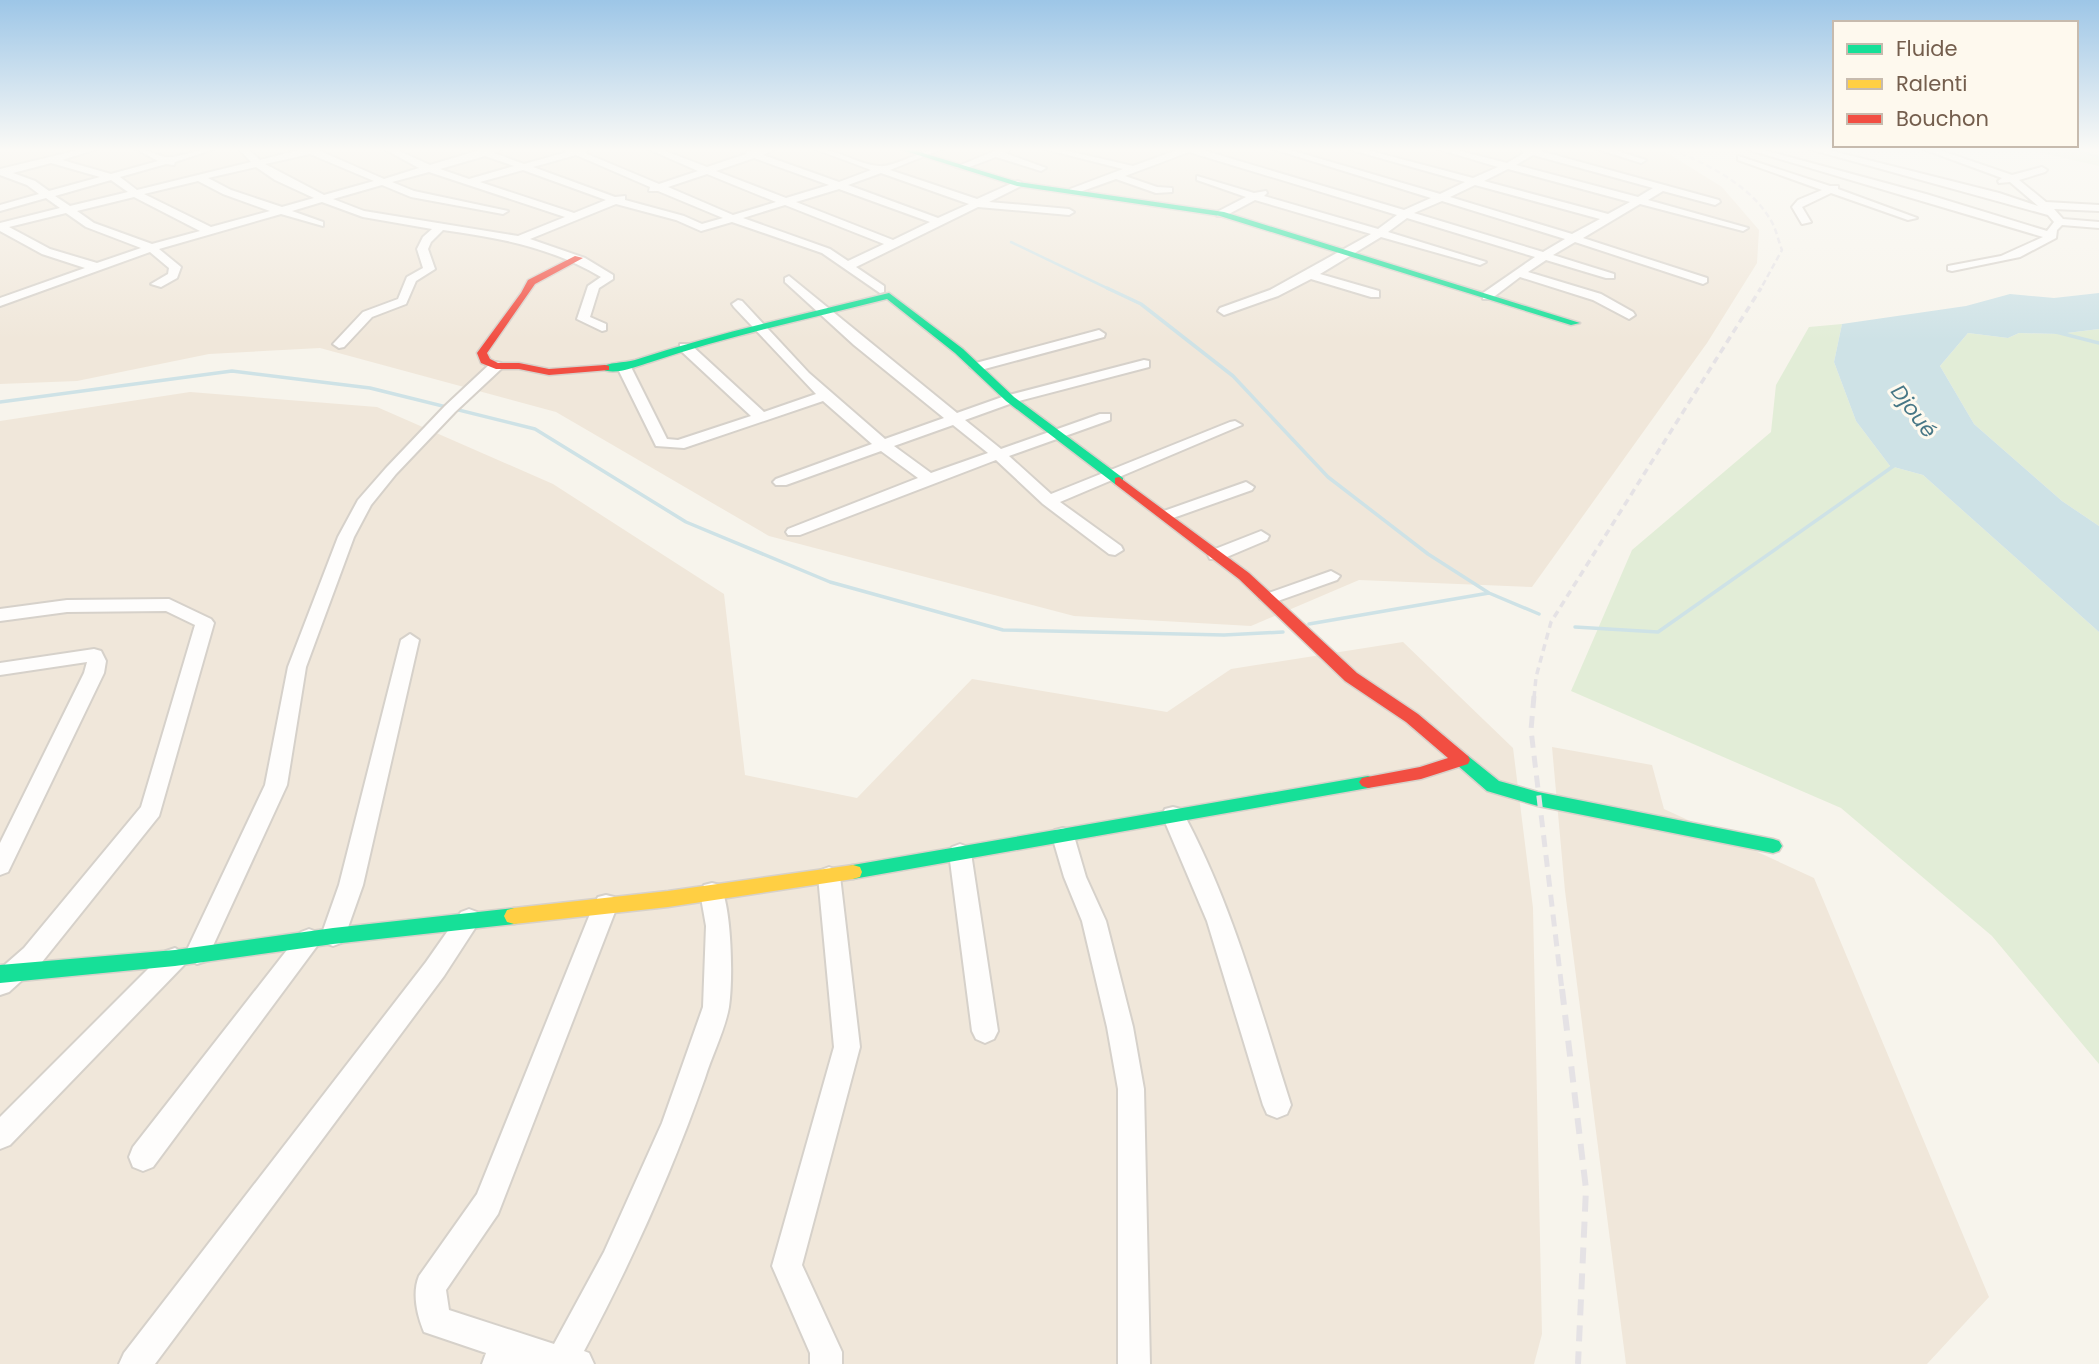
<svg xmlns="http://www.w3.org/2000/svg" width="2099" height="1364" font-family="Poppins,sans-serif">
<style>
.residential{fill:#f0e7da}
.green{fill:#e2edd7}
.water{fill:#cee2e6}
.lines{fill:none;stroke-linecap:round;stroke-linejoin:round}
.stream-far1{stroke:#cee2e6;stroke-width:2.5}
.stream{stroke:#cee2e6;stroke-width:3.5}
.street-casing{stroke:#d6d1ca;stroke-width:4}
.fast-casing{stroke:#d7d1ca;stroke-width:3}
.slow-casing{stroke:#d7d1ca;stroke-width:3}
.jam-casing{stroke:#d7d1ca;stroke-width:3}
.street{fill:#fefdfc;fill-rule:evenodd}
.fast{fill:#16e098;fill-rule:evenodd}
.slow{fill:#ffcf43;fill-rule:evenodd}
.jam{fill:#f24e42;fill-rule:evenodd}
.rail-far3{stroke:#e5e2e5;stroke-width:2.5;stroke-dasharray:6 3.5;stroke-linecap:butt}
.rail-far2{stroke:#e5e2e5;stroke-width:3.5;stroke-dasharray:7 5;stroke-linecap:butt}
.rail-far1{stroke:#e5e2e5;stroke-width:5;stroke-dasharray:12 8;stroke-linecap:butt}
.rail{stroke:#e5e2e5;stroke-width:6;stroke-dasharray:16 10;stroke-linecap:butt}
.labels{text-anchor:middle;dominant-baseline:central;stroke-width:6;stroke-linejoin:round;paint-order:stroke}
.far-water-label{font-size:21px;font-style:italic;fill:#477786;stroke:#fef9ee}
</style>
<rect width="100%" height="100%" fill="#f7f4ec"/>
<path class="residential" d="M0,149H1654L1669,154L1722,187L1759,230L1757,263L1707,343L1532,587L1359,580L1251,626L1074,616L769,536L556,412L320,348L209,354L77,381L0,384Z
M190,392L377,407L553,484L724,594L745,775L857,798L972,679L1167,712L1231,669L1403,642L1513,748L1533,908L1542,1334L1534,1364H0V421Z
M1552,747L1652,765L1664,809L1814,878L1989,1297L1927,1364H1626L1565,891Z"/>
<path class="green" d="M2044,149H2067L2099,156V166L2038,152Z
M1842,324L1834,362L1856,421L1890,466L1923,475L2099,632V1064L1992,936L1841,808L1571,691L1632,550L1771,432L1776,385L1809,327Z
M2099,329V526L2062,501L1974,424L1940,366L1968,333L2008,338L2019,333L2059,334Z"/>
<path class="water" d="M2099,293V329L2059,334L2019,333L2008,338L1968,333L1940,366L1974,424L2062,501L2099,526V632L1923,475L1890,466L1856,421L1834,362L1842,324L1966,306L2010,294L2054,298Z"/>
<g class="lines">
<path class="stream-far1" d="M2074,149L2099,157
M1011,242L1111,290"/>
<path class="stream" d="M1107,288L1141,304L1233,376L1328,477L1428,554L1489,593
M2056,332L2099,343
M0,402L232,371L370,388L535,429L686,522L830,582L1003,630L1224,635L1283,632
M1309,624L1489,593L1539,614
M1575,627L1658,632L1895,465"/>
<g class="street-casing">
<path id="street" d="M83,149H97L62,160L111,174L158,161L136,149C149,149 158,157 168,157C184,157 198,148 214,149L175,162L174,165L166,164L120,177L137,190L251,162L239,149H248L260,160L303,149H321L320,151L384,179L419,168L384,149H395L430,165L483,149H502L494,153L524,164L567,152L565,149H588L585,153L659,184L698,171L648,149H660L707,167L746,154L747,151L775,149L763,155L839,182L871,170L815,149C838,149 856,164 879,166C894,168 921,149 942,149L890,170L977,199L1017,181L1021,182V186L989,202L1069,209L1074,212L1069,215L978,207L856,267L884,286V292L880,293L822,253L732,222L701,231L676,220L616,204L530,239L585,258L613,275V279L599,288L590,317L606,324V330L602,331L577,319L588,286L601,277C551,247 500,238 443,230L431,242L428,249L435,269L416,281L406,304L372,317L344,347L339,348L333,344L363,312L398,299L407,277L423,268L417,249L423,237L432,229L363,217L322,202L292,211L323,222V226L281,214L159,249L181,267L177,278L161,287L151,284L168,274L169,268L150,252L0,306V298L85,268L42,254L0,231V223L60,208L46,198L0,211V205L39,194L27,185L0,175V169ZM310,154L374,181L324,195L265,164ZM576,155L650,187L649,191H658L723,218L702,224L684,216L625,200V196L615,197L533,167ZM485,156L514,166L469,179L440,169ZM754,158L829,185L786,198L716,171ZM51,163L100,177L49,191L35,181L13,173ZM256,167L275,180L314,198L282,207L231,190L208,178ZM523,170L606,200L574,213L480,182ZM429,172L565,217L518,236L364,211L333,199L382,185L411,197L503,214L508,211L414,191L392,182ZM881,173L969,204L938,218L848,185ZM707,174L776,202L733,215L668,187ZM111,180L128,192L70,206L55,196ZM198,181L223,194L270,211L211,227L144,194ZM839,189L930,222L893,240L796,202ZM134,197L200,231L152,244L94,223L77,211ZM785,205L884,244L848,261L830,249L743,218ZM66,213L86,227L141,248L97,263L50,249L9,227Z
M999,149H1011L1005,153L1046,168L1041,171L996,157L964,169L956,167Z
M1044,149H1059L1133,166L1180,149H1199L1404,210L1431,198L1273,149H1287L1440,194L1465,182L1348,149H1363L1473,178L1498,167L1438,149H1452L1507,163L1524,153L1521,149H1541L1540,151L1719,200L1720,202L1715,205L1663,191L1648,200L1748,228L1743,231L1640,204L1583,238L1707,278V282L1703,284L1575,242L1553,255L1614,274V278H1606L1546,260L1528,272L1601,294L1633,312L1635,315L1629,319L1593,300L1520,277L1491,299H1483V293L1535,257L1407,218L1388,232L1486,262L1480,265L1381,237L1320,274L1379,291V297H1371L1311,279L1278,296L1224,315L1218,311L1220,308L1270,290L1371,234L1255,200L1225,216H1217V212L1246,197L1197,180V176L1254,193L1266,191L1267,193L1264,196L1378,229L1397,215L1189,152L1125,176L1157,187L1172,188V192L1156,193L1116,179L1074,194L1070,193V189L1123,169ZM1533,155L1653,188L1638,197L1516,165ZM1508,169L1630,202L1608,214L1484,181ZM1475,185L1600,219L1572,234L1450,197ZM1442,201L1565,239L1543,252L1414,213Z
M1597,149H1611L1646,160L1641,163Z
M1746,149H1760L1926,194L2047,231L2054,222L2048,215L1809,149H1824L1999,193L2038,206L2010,182L1999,183L1998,181L2002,178L1923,149H1936L2012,175L2042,167L2047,170L2045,172L2019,180L2046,202L2099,205V211L2054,209L2063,219L2099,222V228L2062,225L2057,230L2056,238L2020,257L1952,271L1948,270V266L2001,256L2043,237Z
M1738,156L1830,186H1838V189L1917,218L1908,220L1831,193L1802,207L1811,222L1802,224L1792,207L1798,200L1822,190L1738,160Z
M789,276L957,413L1005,396L1144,360L1149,361V367L1015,402L965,420L1001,449L1100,414H1110V420L1009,456L1051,494L1230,422L1235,421L1242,425L1060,502L1121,546L1123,550L1115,555L1109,554L1043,504L996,460L800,535H788L786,532L788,529L918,478L881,451L786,485H776L773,482L776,479L872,444L823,401L684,448L656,446L617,367L624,363L631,367L667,439L678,440L751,416L680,350V344H690L764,412L816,394L734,307L732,304L738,300L742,301L809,373L885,439L944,418L854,345L785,282V278ZM953,425L988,453L931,473L894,446Z
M1099,330L1105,334L1104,337L977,371L970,367L972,364Z
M496,362L501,363V369L455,412L396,474L371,505L354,537L306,667L287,785L206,961L197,964L187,958L184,965L10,1145L0,1149V1117L166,951L175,948L185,954L265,785L288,667L338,537L358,500L386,468L445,406L491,363Z
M1246,482L1254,487L1252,490L1173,518H1161L1159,515L1161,512Z
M1261,531L1269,536L1267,540L1222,559H1210L1208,555L1210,551Z
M1331,571L1340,576L1337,580L1269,604L1260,599L1263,595Z
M169,599L211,619L214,623L159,816L42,962L9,992L0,995V969L24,948L141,807L195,625L166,611L67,612L0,621V609L67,600Z
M410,634L419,640L363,885L345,936L341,943L333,946L325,943L321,936L339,885L401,640Z
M94,649L101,651L106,661L104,673L11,866L8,872L0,875V843L84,673L87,662L0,675V663Z
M1173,807L1181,809C1232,902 1259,1005 1291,1105L1287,1114L1277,1118L1267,1114L1263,1105L1207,921L1162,815L1165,809Z
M1063,828L1071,830L1074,836L1086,877L1106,921L1133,1027L1144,1089L1150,1364H1118V1089L1107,1027L1082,921L1064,877L1052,836L1055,830Z
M960,844L968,847L971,853L998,1031L994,1039L985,1043L976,1039L972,1031L949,853L952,847Z
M829,867L837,870L840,876L860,1047L802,1265L842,1352V1364H810V1353L772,1266L834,1047L818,876L821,870Z
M712,883L720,885C732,909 733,980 729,1007C725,1030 712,1055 705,1078C672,1172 631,1263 584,1351L589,1353L594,1364H482L486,1353L424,1332C417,1315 412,1293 419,1276L477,1194L594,904L598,897L606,895L614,897L618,904L498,1214L446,1290L449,1310L554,1344L604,1252L662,1123L703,1007L706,926L700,892L704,885Z
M469,909L477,912L481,919L444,976L155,1364H119L124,1353L426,962L461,912Z
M309,929L317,932L321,939L317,946L153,1167L143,1171L133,1167L129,1157L133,1147L301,932Z"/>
</g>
<g class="fast-casing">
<path id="fast" d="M899,149H910L1018,182L1224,212L1580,323L1571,325L1220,216L1017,186Z
M889,293L963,349L1014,397L1123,478V484H1115L1006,401L955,353L887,299C808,319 728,336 651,362C637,366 613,377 600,368C608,362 624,363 635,360C718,333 804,314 889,293Z
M1462,754L1468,756L1499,781L1538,792L1773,839L1779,841L1782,846L1779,851L1773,853L1538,806L1487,791L1456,764L1454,760L1456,756Z
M1368,776L1374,778L1377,782L1374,786L1368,788L853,879L846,877L844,872L846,867L853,865Z
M514,908L521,910L524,916L521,922L514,924L333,944L175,966L0,983V965L175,950L333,928Z"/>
</g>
<g class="slow-casing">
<path id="slow" d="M853,865L860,867L862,872L860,877L853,879L668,907L514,924L507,922L504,916L507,910L514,908L668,891Z"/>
</g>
<g class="jam-casing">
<path id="jam" d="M575,256L583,258L535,284L487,353L490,359L498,363H519L549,369L605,365L609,366V370L549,375L519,369H496L481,363L477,353L521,293L528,280Z
M1119,477L1249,573L1357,673L1418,714L1468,756L1470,760L1468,764L1421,779L1368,788L1362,786L1359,782L1362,778L1420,767L1448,758L1406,722L1345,681L1239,579L1115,484V478Z"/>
</g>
<use href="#street" class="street"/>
<use href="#fast" class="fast"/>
<use href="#slow" class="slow"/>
<use href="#jam" class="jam"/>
<path class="rail-far3" d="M1672,149C1708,165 1749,184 1770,219C1776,228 1778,240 1782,250L1760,290"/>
<path class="rail-far2" d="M1534,698L1536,677L1551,622L1761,288"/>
<path class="rail-far1" d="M1534,696L1531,730L1562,990"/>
<path class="rail" d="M1562,989L1586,1189L1578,1364"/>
</g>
<linearGradient id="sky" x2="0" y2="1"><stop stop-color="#9dc6e7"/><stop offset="0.44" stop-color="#fbfaf6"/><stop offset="1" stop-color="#fbfaf6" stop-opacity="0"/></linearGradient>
<rect width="2099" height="340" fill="url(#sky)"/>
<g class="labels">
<g class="far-water-label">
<text transform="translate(1914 411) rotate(53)">Djoué</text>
</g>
</g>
<rect x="1833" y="21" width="245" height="126" fill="#fef9ee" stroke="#c7bbae" stroke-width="2"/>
<rect x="1847" y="44" width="35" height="10" fill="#16e098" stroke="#c7bbae" stroke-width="2"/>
<text x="1896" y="56" font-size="21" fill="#745e4d">Fluide</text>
<rect x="1847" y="79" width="35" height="10" fill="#ffcf43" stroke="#c7bbae" stroke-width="2"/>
<text x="1896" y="91" font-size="21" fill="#745e4d">Ralenti</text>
<rect x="1847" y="114" width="35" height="10" fill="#f24e42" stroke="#c7bbae" stroke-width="2"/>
<text x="1896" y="126" font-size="21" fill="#745e4d">Bouchon</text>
</svg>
